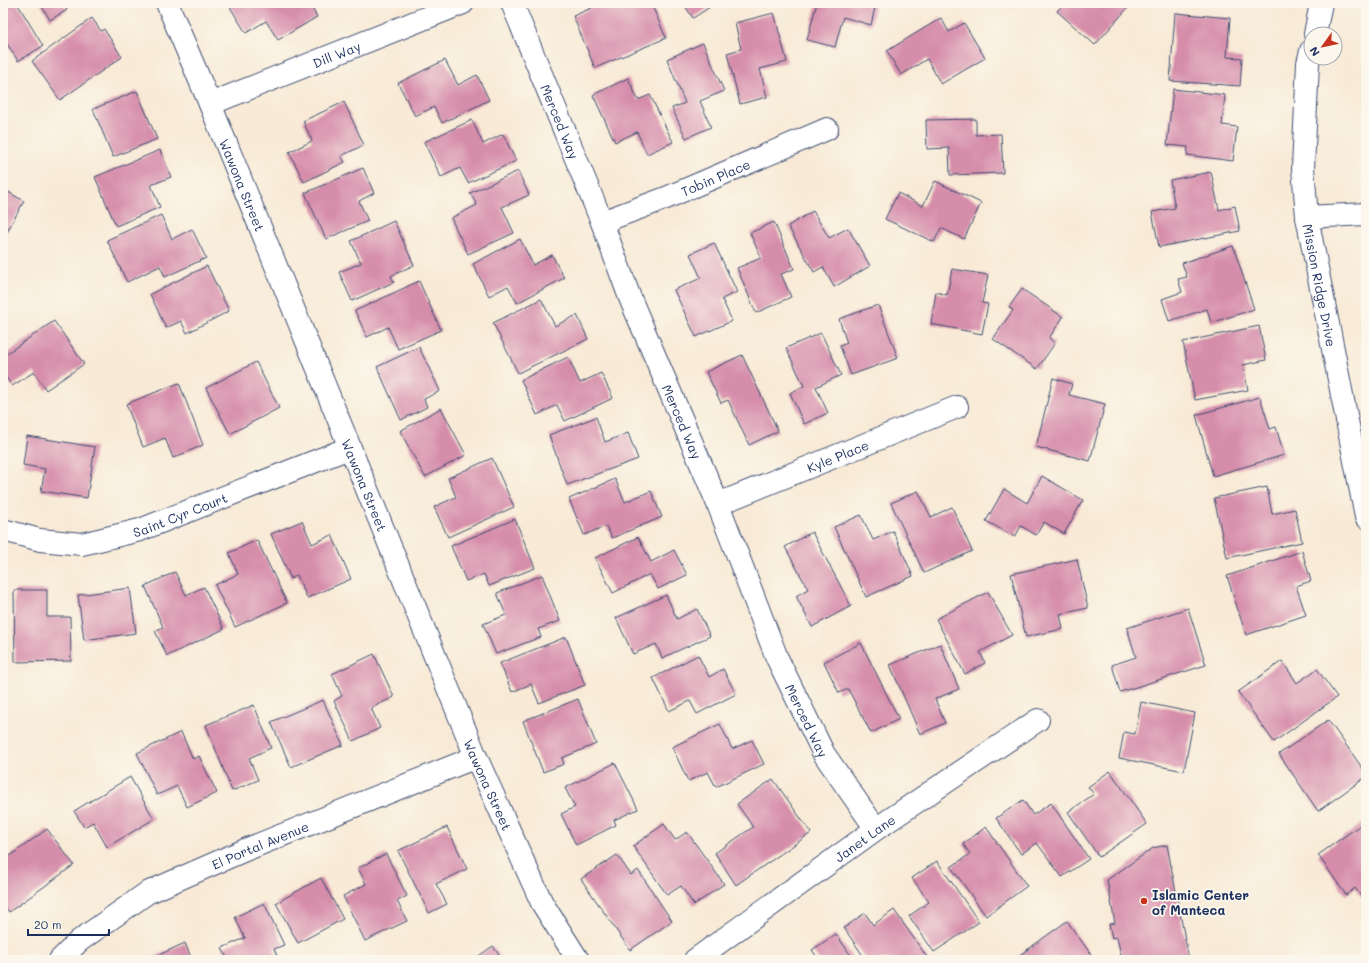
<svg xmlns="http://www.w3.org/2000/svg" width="1369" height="963" font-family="Mali,sans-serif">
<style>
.building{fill:#d68daa}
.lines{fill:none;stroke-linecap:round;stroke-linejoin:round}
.minor-casing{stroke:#3c4b70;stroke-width:24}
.tertiary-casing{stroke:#3c4b70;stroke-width:24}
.minor{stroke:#fff;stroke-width:22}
.tertiary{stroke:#fff;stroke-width:22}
.poi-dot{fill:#c8321e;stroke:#fbf7ec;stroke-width:1.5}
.labels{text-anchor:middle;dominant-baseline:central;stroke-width:3.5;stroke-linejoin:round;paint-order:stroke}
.street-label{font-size:13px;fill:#1b2f5e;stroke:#fbf7ec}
.poi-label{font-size:13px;font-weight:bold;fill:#1b2f5e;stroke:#fbf7ec;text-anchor:start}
</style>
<rect width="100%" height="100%" fill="#fbf7ec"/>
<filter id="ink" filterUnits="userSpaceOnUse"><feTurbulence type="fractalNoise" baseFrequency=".025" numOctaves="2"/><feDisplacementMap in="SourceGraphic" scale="8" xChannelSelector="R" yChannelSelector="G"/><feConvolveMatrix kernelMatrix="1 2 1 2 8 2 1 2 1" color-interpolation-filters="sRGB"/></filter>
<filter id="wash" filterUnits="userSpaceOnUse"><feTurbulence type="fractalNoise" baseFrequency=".012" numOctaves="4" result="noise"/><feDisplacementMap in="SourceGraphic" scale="16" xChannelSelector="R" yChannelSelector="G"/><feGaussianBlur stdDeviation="0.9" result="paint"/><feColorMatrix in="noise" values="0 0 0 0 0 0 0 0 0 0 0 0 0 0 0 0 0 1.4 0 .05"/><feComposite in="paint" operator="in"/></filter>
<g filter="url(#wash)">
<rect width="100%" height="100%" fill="#f8ead6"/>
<g id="blocks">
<path class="building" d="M3,3H17L43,46L18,61L4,39L3,40Z
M40,3H63L67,10L50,20Z
M236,3H309L317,17L278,40L266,21L246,33L230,7Z
M595,3H651L666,38L595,68L573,16L596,6Z
M683,3H716L693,18Z
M817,3H876L871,25L843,17L835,47L807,40Z
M1065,3H1132L1095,45L1057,11Z
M774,13L787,62L760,69L767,97L740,104L727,53L741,49L735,23Z
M1175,13L1230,18L1227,57L1242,58L1240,86L1170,81Z
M92,18L101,31L104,29L122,57L60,100L32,61Z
M941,18L949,32L964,23L985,58L941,84L927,59L901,75L887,51Z
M703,43L724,91L700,101L711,127L686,138L672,108L685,103L667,59Z
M445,60L458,85L477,75L489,100L442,123L434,107L415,116L398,83Z
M628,78L638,100L650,95L673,142L647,154L637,132L615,142L593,95Z
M1173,89L1225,95L1222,125L1237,127L1233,161L1187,155L1188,147L1167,145Z
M137,91L157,139L113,157L93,109Z
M344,102L364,145L341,156L345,162L304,182L289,152L312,141L303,121Z
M976,119V135L1001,134L1003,173L950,175L949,148L927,149L926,120Z
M472,120L483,144L503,134L516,161L468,183L460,168L441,177L424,142Z
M160,150L171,177L151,185L160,207L116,226L95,177Z
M363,168L374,193L359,201L368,221L326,239L305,193Z
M518,171L529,195L502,207L514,233L468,254L451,218L477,205L470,193Z
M1211,172L1219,210L1235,206L1240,231L1159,247L1152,212L1175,208L1170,180Z
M935,181L981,203L964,239L941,228L934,242L885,219L898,193L923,206Z
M3,189L24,201L7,232L3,231Z
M813,211L829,238L848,228L870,266L834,287L823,267L814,272L788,226Z
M161,215L172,239L192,229L206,258L165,277L160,266L127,282L107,240Z
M394,221L414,265L391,276L394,282L352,301L339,272L361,263L351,241Z
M774,222L794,269L781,274L791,297L756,313L737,268L761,258L750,233Z
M520,239L533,265L552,255L564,278L517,303L508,286L489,296L473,264Z
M714,243L737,292L722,299L732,321L696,337L674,290L701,278L690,254Z
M1233,246L1254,309L1211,323L1207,309L1169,321L1162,299L1182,292L1178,279L1187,277L1182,263Z
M207,266L229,311L187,333L181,321L166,328L150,294Z
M952,269L988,275L982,303L988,304L982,334L931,324L936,292L947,295Z
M419,281L441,330L398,349L388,327L367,337L355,311Z
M1022,289L1063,317L1049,338L1055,343L1037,369L993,339L1013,310L1009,307Z
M541,299L555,326L577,315L588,339L518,373L493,323Z
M878,305L898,358L851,375L840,346L847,343L839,319Z
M54,321L84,364L46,390L34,372L12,386L3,373V356Z
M1259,326L1266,360L1243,365L1248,390L1195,400L1183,342Z
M821,333L841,375L816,387L828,413L804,424L790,393L804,386L786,348Z
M419,347L440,391L424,399L427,407L401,420L377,367Z
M742,355L778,431L749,445L728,400L721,403L706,372Z
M568,357L580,383L601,373L613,398L565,421L557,405L537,415L521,380Z
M256,362L279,408L230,434L206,388Z
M1053,378L1072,384L1069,395L1105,404L1090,461L1036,447Z
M179,383L203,445L173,458L165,438L143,447L126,404Z
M1260,397L1270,429L1276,427L1284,455L1213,476L1196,415Z
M441,408L466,455L425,477L400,431Z
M596,417L605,442L628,433L638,459L567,485L549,435Z
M27,436L95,447L87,498L41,491L45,469L23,465Z
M492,458L514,507L448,537L434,507L456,497L448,478Z
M1042,476L1083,500L1064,534L1044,522L1036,535L1021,526L1015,537L986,521L1004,489L1027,503Z
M615,479L625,502L651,491L662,517L612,538L606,526L584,535L569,499Z
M1267,487L1272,514L1295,509L1302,542L1227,558L1214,498Z
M918,491L931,517L952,507L972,551L924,573L891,503Z
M861,515L873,540L893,531L913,576L866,597L834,527Z
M515,519L535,568L489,586L484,574L466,581L451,546Z
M302,521L312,544L332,535L351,579L307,598L297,575L291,579L271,534Z
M812,532L851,606L812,627L796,596L808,589L785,547Z
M638,537L651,562L674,550L687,575L658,589L650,574L613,593L595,558Z
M257,540L287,603L235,627L215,585L238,574L229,553Z
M1302,551L1311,581L1296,586L1306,615L1246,635L1227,576Z
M1077,559L1088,608L1060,614L1063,629L1026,637L1011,574Z
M175,572L186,595L204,587L224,629L167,656L155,631L163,627L145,586Z
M542,575L560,621L538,629L541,637L496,654L483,624L506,615L497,593Z
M130,588L136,633L84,640L78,595Z
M14,590H47V617H70L71,661L15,662Z
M988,592L1012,635L980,652L985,663L965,674L936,619Z
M666,595L677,619L697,609L710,636L662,658L656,644L633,654L616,618Z
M1188,608L1206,665L1120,692L1112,665L1136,657L1127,628Z
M566,637L585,685L539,703L531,684L512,692L500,663Z
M861,643L899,719L871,733L848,689L839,693L824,662Z
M940,644L959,689L935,699L945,723L920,734L890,665Z
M374,654L394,697L371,708L380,728L353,741L334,701L342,696L332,674Z
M698,655L709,677L723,669L736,694L697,714L690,701L669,711L653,678Z
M1282,661L1297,683L1317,669L1337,697L1274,742L1238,692Z
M578,699L596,744L562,758L564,764L543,772L523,721Z
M323,700L343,745L291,767L271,722Z
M1141,702L1195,713L1184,771L1119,758L1124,732L1135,734Z
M254,705L271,748L249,758L258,780L232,791L206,725Z
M1328,720L1366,773V777L1318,811L1279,754Z
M720,724L732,749L752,740L764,764L716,787L708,772L688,781L672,747Z
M181,732L193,759L199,756L217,793L187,807L177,786L157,795L137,753Z
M615,763L638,809L614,820L616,825L576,845L561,814L575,807L565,788Z
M1110,771L1147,824L1099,857L1068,812L1094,794L1088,787Z
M130,777L154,819L107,847L93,822L84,827L74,811Z
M773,779L811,833L736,885L715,853L753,827L737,804Z
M1023,800L1033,815L1051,803L1089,859L1062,877L1037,843L1021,854L996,818Z
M1366,821V903L1355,888L1346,895L1318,855Z
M664,824L675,840L687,832L724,884L694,905L681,886L667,895L633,846Z
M447,827L467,869L436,884L447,904L429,913L398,851Z
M986,827L1027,886L986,916L951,867L970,854L963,844Z
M47,829L74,865L9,912L3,904V861Z
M1167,845L1189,960H1122L1117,937L1112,938L1109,924L1115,923L1107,880L1153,848Z
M386,854L407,896L397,901L407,921L365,941L343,896L366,884L358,868Z
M617,855L631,875L638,870L672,921L630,950L581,879Z
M937,861L979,922L934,952L909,916L929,902L912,878Z
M321,878L343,919L298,943L276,903Z
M264,903L284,945L274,949L279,960H228L222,948L245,938L235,917Z
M894,910L929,960H866L844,928L865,913L873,925Z
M1067,921L1095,960H1013Z
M836,934L854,960H819L812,950Z
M185,943L192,960H156L154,957Z
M493,946L502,960H473Z"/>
</g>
</g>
<g filter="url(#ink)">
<use href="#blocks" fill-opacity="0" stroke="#3c4b70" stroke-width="1"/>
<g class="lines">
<g class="minor-casing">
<g id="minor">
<path id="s1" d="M512,3L602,222L630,298L718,504L777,658L824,754L876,829"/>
<path id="s2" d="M210,104L463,3"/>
<path d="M1307,217L1366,214"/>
<path id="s3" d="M602,222L666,198L827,129"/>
<path id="s4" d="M718,504L957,407"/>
<path id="s5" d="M3,530L40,540L82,544L140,530L349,448"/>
<path id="s6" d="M60,960L79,941L147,893L245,850L476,757"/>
<path id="s7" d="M695,960L876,829L1038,720"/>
</g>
</g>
<g class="tertiary-casing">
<g id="tertiary">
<path id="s8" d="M167,3L210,104L476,757L542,903L578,960"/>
<path d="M1315,34L1321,3"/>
<path id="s9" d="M1311,51L1308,63L1303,168L1307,217L1366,517"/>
</g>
</g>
<use href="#minor" class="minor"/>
<use href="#tertiary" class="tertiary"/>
</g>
</g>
<circle class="poi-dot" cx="1144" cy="901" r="4"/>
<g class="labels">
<g class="street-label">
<text stroke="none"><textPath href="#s2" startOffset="136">Dill Way</textPath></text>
<text stroke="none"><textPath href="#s1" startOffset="128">Merced Way</textPath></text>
<text stroke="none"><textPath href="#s3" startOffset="122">Tobin Place</textPath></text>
<text stroke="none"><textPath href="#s8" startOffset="197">Wawona Street</textPath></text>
<text stroke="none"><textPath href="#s9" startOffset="236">Mission Ridge Drive</textPath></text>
<text stroke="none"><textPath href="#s1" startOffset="452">Merced Way</textPath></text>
<text stroke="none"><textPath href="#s4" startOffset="129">Kyle Place</textPath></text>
<text stroke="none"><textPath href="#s8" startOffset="521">Wawona Street</textPath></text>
<text stroke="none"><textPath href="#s5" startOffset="183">Saint Cyr Court</textPath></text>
<text stroke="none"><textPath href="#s1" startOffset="776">Merced Way</textPath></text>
<text stroke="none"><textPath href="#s8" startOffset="845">Wawona Street</textPath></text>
<text stroke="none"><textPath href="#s7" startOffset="209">Janet Lane</textPath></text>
<text stroke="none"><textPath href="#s6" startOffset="233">El Portal Avenue</textPath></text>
</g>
<g class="poi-label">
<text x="1152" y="894">Islamic Center<tspan x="1152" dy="15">of Manteca</tspan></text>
</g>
</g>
<rect width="1369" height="963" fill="none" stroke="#fbf7ec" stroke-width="16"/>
<g transform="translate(1323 46) rotate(237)"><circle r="19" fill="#fbf7ec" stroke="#a1a7b3"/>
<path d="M0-3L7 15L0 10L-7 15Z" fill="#c8321e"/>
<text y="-6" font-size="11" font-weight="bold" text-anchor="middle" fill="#1b2f5e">N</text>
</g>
<path d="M28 929v6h81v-6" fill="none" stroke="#1b2f5e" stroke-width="2"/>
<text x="34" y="929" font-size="12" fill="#1b2f5e" stroke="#fbf7ec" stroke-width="3" paint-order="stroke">20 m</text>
</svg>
